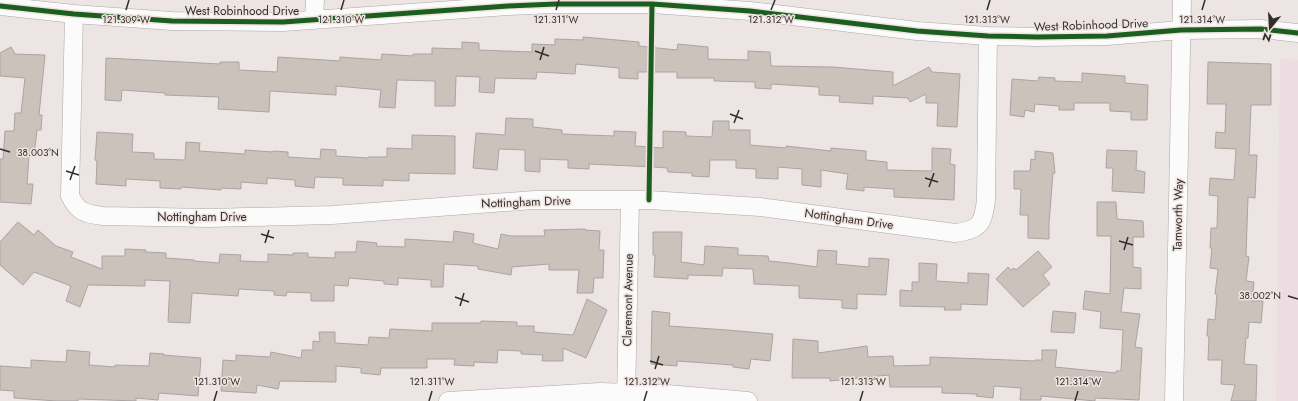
<svg xmlns="http://www.w3.org/2000/svg" width="1298" height="401" font-family="Jost,sans-serif">
<style>
.commercial{fill:#eddce1}
.building{fill:#cbc2bc;stroke:#a9a4a3}
.lines{fill:none;stroke-linecap:round;stroke-linejoin:round}
.minor-casing{stroke:#aca7a6;stroke-width:19}
.minor{stroke:#fcfbfb;stroke-width:18}
.cycleway-casing{stroke:#efe4e0;stroke-width:8}
.cycleway{stroke:#1b5e20;stroke-width:5}
.ticks{fill:none;stroke:#312d2b;stroke-width:1.5}
.labels{text-anchor:middle;dominant-baseline:central;stroke-width:3;stroke-linejoin:round;paint-order:stroke}
.street-label{font-size:12px;fill:#312d2b;stroke:#efe4e0}
.ticks-label{font-size:10px;text-anchor:middle;fill:#312d2b;stroke:#efe4e0;stroke-width:3;stroke-linejoin:round;paint-order:stroke}
</style>
<rect width="100%" height="100%" fill="#ece5e4"/>
<path class="commercial" d="M1280,59L1298,60V401H1276Z"/>
<path class="building" d="M583,37L639,42V46L677,50L678,44L708,47V59L748,60V51L770,52L771,66L833,67L893,72V86L929,67L932,72L960,74L957,127L937,126L938,103H926V94L910,102L908,98L873,96V104L839,102L840,96L819,95V87L771,84V89L755,88V82L714,81V78H677V72H638V79L619,78V68L576,64L575,74L537,72L536,79L495,78L494,93L479,92L480,77L456,76L455,106H435V81L397,80L395,108L379,107L381,90L336,86V95L270,91L269,112L218,109L219,97L165,95V93L122,90L121,101L105,100L106,58L220,64V62H239V70L277,72L278,57L340,61V57L381,60L382,54L413,56V54H432V48L462,49V42L479,43V50L532,52V44L555,45V39L583,40Z
M11,47L15,54L45,55L39,115H42L41,130H37L34,156H29L27,184H33L31,204L0,202V159H3L5,131H14L15,113H21L25,78L0,76V53Z
M1208,62L1271,64V105H1251L1249,155H1257L1255,198L1248,197L1246,256L1249,257L1246,281L1254,282L1252,301H1263L1261,323L1249,322L1248,338H1246L1244,364L1257,365L1256,401H1231L1235,385L1221,384L1222,360H1208L1209,336H1207L1208,319L1215,320L1217,294H1215L1218,269L1210,268L1212,248H1210L1211,228H1217L1218,196L1209,195L1210,178L1234,180L1236,149L1215,148L1216,132L1225,133L1226,104H1207Z
M1082,73L1125,76V83L1148,85L1147,120H1131V112L1110,111V103H1074V110H1059V106L1035,104L1034,112L1025,110L1024,117L1010,115L1012,79L1038,81L1039,77L1055,78V81L1082,82Z
M506,118L533,119V127L562,130V134L614,136V131L636,132L635,146L663,148V131L686,132V136L712,137L713,121H729V130H750V145L786,148V146L831,151V148L866,151V160L887,162V170L932,171V148L951,149L950,164L955,165L954,200L894,197V189L864,187V191L846,189L848,174L821,170V187L802,185V169L778,167V179L756,178V169L736,168V160H710L709,177L692,176V173L668,172L667,168L654,167L589,164V169L568,168V160L540,159V172L525,171V150L499,149L497,170L473,168L476,133L505,135Z
M97,132L133,134L132,152L154,153V159L185,160L186,142L200,143L199,151L245,154V150L273,152V151L288,152V157L320,159L321,149L336,150V156L368,158V157H387V148L412,149V135L455,136V174L409,173V181L383,180V186L343,185V178L315,177L314,188L295,186V180L267,178V184L241,182V189L221,188V190L181,187V189L160,188V181L126,179V186L96,184L97,161L95,160Z
M1107,150L1137,151L1136,170L1145,172L1144,193L1112,191L1113,168H1106Z
M1035,151L1053,153L1055,173H1053L1049,223V239L1028,238V215H1020L1021,189H1014V171H1030L1031,159L1035,160Z
M1097,202H1116L1117,219L1143,221L1144,237H1133V267L1141,268V289L1124,288L1121,312L1140,314L1135,347L1142,348L1139,400L1095,398V401L1041,396V400H1020L1021,388L994,386L993,398L976,396L977,394L942,393V387H890L889,375L830,381V378H792L793,339L818,341V353L867,346L868,357L893,356L894,366L930,365V357L1035,361V360H1042V350H1057L1055,367L1116,373V371H1121L1123,330L1100,328L1101,312L1083,309L1085,291L1110,294L1111,236H1097Z
M18,222L34,235L38,230L56,246L73,252L71,257L102,269V256H125V249L146,250L145,252L166,253V258L194,260V261L219,263L220,254L241,255L240,261L268,262V254L293,255V253H308V257L335,258V252H356L357,241L377,243L376,246L405,247V239L453,242L454,231L474,234L473,243L498,249L501,234L511,236H545L544,230L585,229V230L600,231L599,250H604L603,278H594L593,293H577L579,270H549V264L512,267L511,275L478,269V266L444,264L443,287H431V280L398,278V285L384,284V281L349,278L348,286L334,285V301H311V293L287,292L286,296L274,295V291L239,289L238,296L192,293L190,323L168,322L170,281L145,280V286L88,285L80,307L66,301L71,286L34,272L23,285L0,265V242Z
M653,232H682L681,262L704,265L705,246L738,248V255L768,256L769,261L789,263L817,267L818,250L837,251L836,264L869,267V258L889,259L886,295L857,294V309L842,308V300L799,298V286L754,284L753,269L723,268L722,276L688,275V279L654,277L655,255H653Z
M1038,251L1052,267L1043,275L1050,284L1023,307L996,279L1008,267L1011,270L1014,268L1016,270Z
M919,263L937,264L936,281L968,283V273L989,274L987,305L961,304V310H944L945,307L900,306V290L912,291V282H919Z
M587,299L607,310L586,358L563,348V361H542L543,355L521,354V351L498,350L497,363L474,362V366L454,365L455,359H427V368H381L380,375L361,373V368L336,366V382L280,381L278,389L257,385L256,393L221,391L223,360L236,361V355L270,357L271,352L301,358L302,350H313V341L320,342L319,332H335V343L368,345L369,337L389,338L390,329L432,331V323H481V321L517,322V326H534V332L573,335Z
M652,311L670,313L669,326L727,330L773,334L770,361L751,359L749,369L733,367V365L677,361V366L651,364Z
M1053,311L1076,313L1074,333L1051,332Z
M67,350L90,352L89,365L115,367V365L149,366L150,353L164,354L163,355L201,358L198,396L159,393L158,400L136,398V401L78,399V401H57L14,398V391L0,390V366L31,368V360L66,362Z"/>
<g class="lines">
<g class="minor-casing">
<path id="minor" d="M0,6L74,14L172,21L283,22L508,6L556,4H652L750,11L917,31L988,36L1037,37L1107,36L1181,30L1261,29L1298,33
M74,14L70,196C78,212 85,214 103,216L209,218L332,215L534,200H649L760,207L955,233C980,230 983,224 986,200L988,36
M314,20L315,0
M448,401L600,392L667,394L748,401
M626,401L630,200
M1174,401L1182,0"/>
</g>
<use href="#minor" class="minor"/>
<g class="cycleway-casing">
<path id="cycleway" d="M0,6L74,14L172,21L283,22L508,6L556,4H652L750,11L917,31L988,36L1037,37L1107,36L1181,30L1261,29L1298,33
M649,200L652,4"/>
</g>
<use href="#cycleway" class="cycleway"/>
</g>
<path class="ticks" d="M126,10L129,0M341,10L344,0M556,10L559,0M771,10L775,0M987,10L990,0M1202,10L1205,0M535,51L549,56M540,60L544,47M730,114L743,119M734,123L739,110M0,149L10,152M66,171L79,175M925,178L938,182M70,180L75,166M929,187L934,173M261,234L274,238M1119,241L1133,245M265,243L269,230M1124,250L1128,237M1288,296L1298,299M455,297L469,302M460,306L464,293M650,361L663,365M655,369L659,356M214,401L217,391M429,401L432,391M644,401L647,391M860,401L863,391M1075,401L1078,391"/>
<g class="labels">
<g class="street-label">
<text x="242" y="11">West Robinhood Drive</text>
<text transform="translate(1091 25) rotate(-2)">West Robinhood Drive</text>
<text transform="translate(526 202) rotate(-2)">Nottingham Drive</text>
<text transform="translate(1178 215) rotate(-89)">Tamworth Way</text>
<text x="202" y="217">Nottingham Drive</text>
<text transform="translate(849 219) rotate(8)">Nottingham Drive</text>
<text transform="translate(628 300) rotate(-89)">Claremont Avenue</text>
</g>
</g>
<g class="ticks-label">
<text x="126" y="23">121.309°W</text>
<text x="341" y="23">121.310°W</text>
<text x="556" y="23">121.311°W</text>
<text x="771" y="23">121.312°W</text>
<text x="987" y="23">121.313°W</text>
<text x="1202" y="23">121.314°W</text>
<text x="38" y="156">38.003°N</text>
<text x="1260" y="299">38.002°N</text>
<text x="217" y="385">121.310°W</text>
<text x="432" y="385">121.311°W</text>
<text x="647" y="385">121.312°W</text>
<text x="863" y="385">121.313°W</text>
<text x="1078" y="385">121.314°W</text>
</g>
<g transform="translate(1270 28) rotate(198)" stroke="#efe4e0" stroke-width="3" paint-order="stroke">
<path d="M0-3L7 15L0 10L-7 15Z" fill="#312d2b"/>
<text y="-6" font-size="11" font-weight="bold" text-anchor="middle" fill="#312d2b">N</text>
</g>
</svg>
